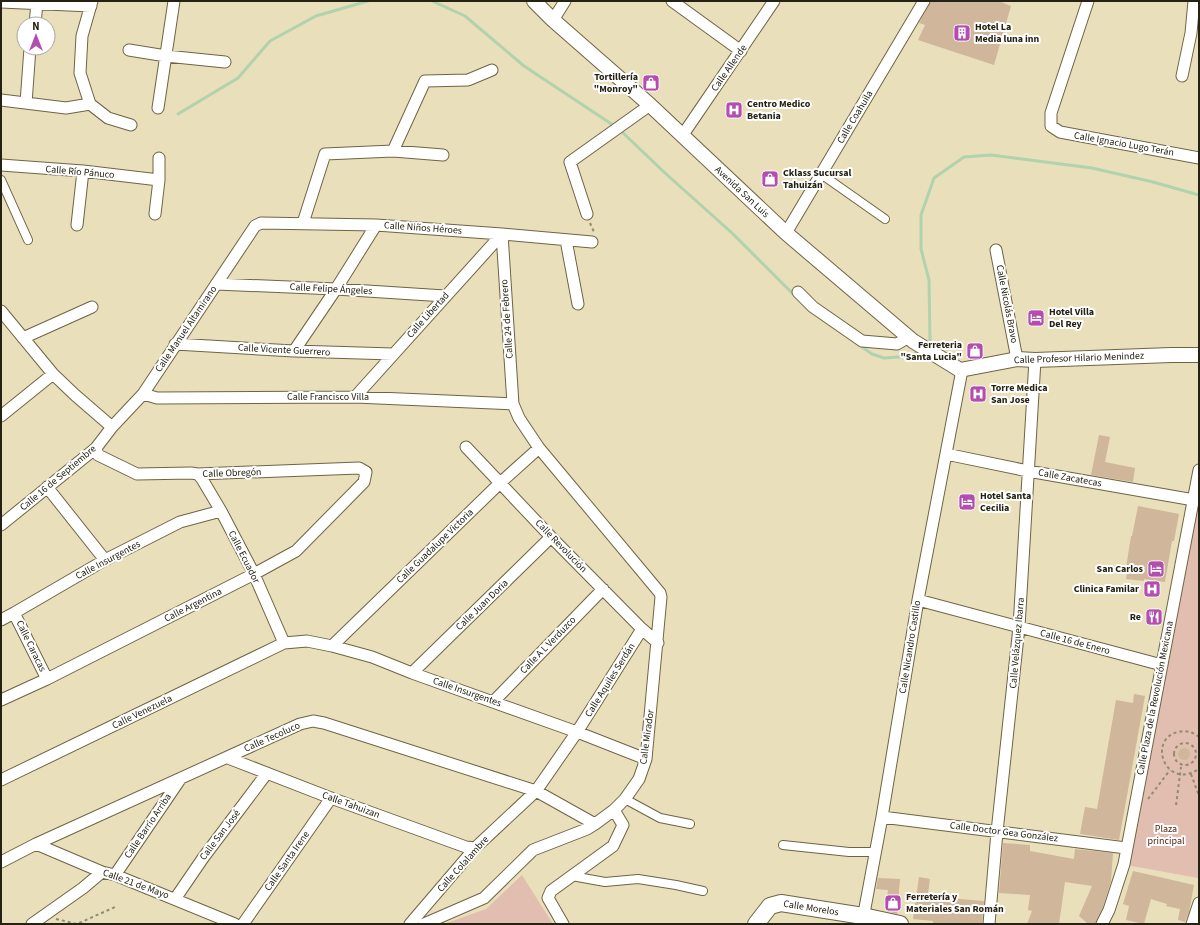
<svg xmlns="http://www.w3.org/2000/svg" width="1200" height="925" font-family="'Source Sans 3',sans-serif">
<style>
.green{fill:#e2beb0}
.lines{fill:none;stroke-linecap:round;stroke-linejoin:round}
.stream{stroke:#b0d2ad;stroke-width:3}
.building{fill:#d0b69a}
.pedestrian-casing{stroke:#6e6444;stroke-width:10}
.minor-casing{stroke:#6e6444;stroke-width:13}
.tertiary-casing{stroke:#6e6444;stroke-width:16}
.secondary-casing{stroke:#6e6444;stroke-width:18}
.path{stroke:#928b71;stroke-width:2;stroke-dasharray:3 3;stroke-linecap:butt}
.pedestrian{stroke:#fff;stroke-width:8}
.minor{stroke:#fff;stroke-width:11}
.tertiary{stroke:#fff;stroke-width:14}
.secondary{stroke:#fff;stroke-width:16}
.labels{text-anchor:middle;dominant-baseline:central;stroke-width:4;stroke-linejoin:round;paint-order:stroke}
.poi-label{font-size:10px;font-weight:bold;fill:#252113;stroke:#fff;text-anchor:start}
.street-label{font-size:10px;fill:#252113;stroke:#fff}
.park-label{font-size:10px;fill:#4a1e09;stroke:#fff}
</style>
<rect width="100%" height="100%" fill="#e9dfbb"/>
<path class="green" d="M1193,508L1199,509V870L1198,878L1126,865Z
M522,875L553,924H444L486,909Z"/>
<g class="lines">
<path class="stream" d="M432,1L465,16L524,66L616,127
M178,114L238,78L270,41L316,16L368,1
M620,130L665,173L732,233L796,297
M859,345L872,354L884,358L912,356L920,350
M926,345L930,342L929,280L921,249V215L934,178L964,157L991,155L1092,168L1153,182L1199,195"/>
</g>
<path class="building" d="M931,1H999L1011,6L994,65L918,40L925,25L919,23Z
M1099,435L1110,437L1105,462L1135,468L1133,482L1091,475Z
M1138,506L1179,514L1174,541H1172L1165,582L1144,579V581L1126,579L1128,568H1126L1131,536H1132Z
M1134,694L1145,696L1119,840L1080,834L1085,807L1097,809L1116,700L1133,703Z
M1178 754a6 6 0 1 1 12 0a6 6 0 1 1-12 0Z
M1003,843L1030,845V851L1074,859L1075,849L1113,853L1111,881L1103,907L1095,924H1088L1079,916L1092,886L1065,882L1059,924H1027L1032,911L1028,910L1030,895L999,893Z
M1133,871L1194,885L1189,912L1185,922L1178,920L1180,909L1166,906L1167,904L1151,899L1144,924L1126,920L1129,906L1123,904Z
M919,877L930,879L928,893L937,894L936,897L984,901L982,924H940L933,923V921L913,919Z
M878,878L900,879L897,914L886,911L888,890L876,889Z"/>
<g class="lines">
<g class="pedestrian-casing">
<path id="pedestrian" d="M821,174L885,219
M1,180L28,240
M625,799L660,818L690,824
M783,845L849,852H876
M572,876L605,882L638,879L676,885L703,891"/>
</g>
<g class="minor-casing">
<path id="minor" d="M92,1L82,36L80,73L90,104L108,118L131,125
M672,1L741,51
M1088,1L1051,113V126L1060,132L1199,158
M1,2L91,6
M553,20L565,1
M35,24L37,3
M129,50L166,56L225,62
M1182,76L1191,33L1194,1
M1,100L66,108L90,104
M26,103L30,48
M158,108L174,1
M682,136L774,1
M393,151L425,81L468,80L492,70
M1,165L83,171L159,180
M155,214L159,180V158
M587,214L570,162L650,105
M303,223L325,154L393,151L443,155
M77,225L83,171
M786,233L924,1
M566,240L578,304
M996,250L1017,359
M216,284L336,289L445,296
M798,292L813,307L862,341L897,344L909,337
M1,311L53,374L75,395L112,427
M23,338L92,307
M175,344L294,351L393,354
M294,351L336,289L376,225
M143,394L157,398L355,397L513,404
M355,397L502,234
M1,416L53,374
M466,447L551,537L642,629L658,643
M946,454L1028,471L1194,500
M198,474L202,479L221,511L254,574L284,643
M47,487L105,560
M1,525L96,448L112,427L143,394L255,226L261,223L376,225L502,234L592,242
M918,600L1162,665
M14,613L47,679
M1,620L14,613L105,560L180,522L221,511
M332,646L500,483L539,448
M412,673L551,537
M1,700L47,679L254,574L296,551L364,482L366,472L359,468L198,474L191,473L137,474L98,455L96,448
M494,701L603,589
M228,758L331,798L466,847L475,848
M1,780L284,643L307,641L332,646L372,657L412,673L577,732L646,759
M882,817L1126,848
M36,844L102,872L115,875L235,924
M1,862L36,844L300,724L313,721L324,723L536,791L595,824
M115,875L181,778
M175,899L203,858L267,773
M32,924L83,888L102,872
M243,924L331,798
M410,924L475,848L536,791L577,732L642,629
M424,924L484,898L533,850L587,829L595,824L614,810L625,799L639,779L646,759L661,597L660,593L539,448L519,418L513,404L502,234
M563,924L548,898L551,891L613,846L623,825L614,810
M862,924L882,817L918,600L962,370
M989,924L997,832L1019,627L1035,360
M1102,924L1109,910L1124,864L1199,470
M1192,924L1199,903"/>
</g>
<g class="tertiary-casing">
<path id="tertiary" d="M534,1L553,20L650,105L786,233L913,341L960,370L1017,359L1035,360L1171,355H1199"/>
</g>
<g class="secondary-casing">
<path id="secondary" d="M756,924L770,906L781,903L863,916L900,924"/>
</g>
<path class="path" d="M590,223L594,232
M1199,737C1193,732 1186,730 1178,732C1147,739 1165,791 1199,769
M1174 754a11 11 0 1 1 22 0a11 11 0 1 1-22 0Z
M1191,774L1199,796
M1148,799L1170,770
M1176,805L1181,767
M56,919L77,924L115,907"/>
<use href="#pedestrian" class="pedestrian"/>
<use href="#minor" class="minor"/>
<use href="#tertiary" class="tertiary"/>
<use href="#secondary" class="secondary"/>
</g>
<defs>
<g id="building-square" transform="scale(0.9)"><rect x="-9" y="-9" width="18" height="18" rx="4" fill="#b44db0" stroke="#fff"/><path d="M-4-6H4V6H1V3H-1V6H-4ZM-2.5-4.3h1.7v1.8h-1.7ZM.8-4.3h1.7v1.8H.8ZM-2.5-1h1.7V.8h-1.7ZM.8-1h1.7V.8H.8Z" fill="#fff"/></g>
<g id="shop-square" transform="scale(0.9)"><rect x="-9" y="-9" width="18" height="18" rx="4" fill="#b44db0" stroke="#fff"/><path d="M-5-2.5h2.3a2.7 3.5 0 0 1 5.4 0H5L5.5 6h-11ZM-1.5-2.5h3a1.5 2.3 0 0 0-3 0Z" fill="#fff"/></g>
<g id="hospital-square" transform="scale(0.9)"><rect x="-9" y="-9" width="18" height="18" rx="4" fill="#b44db0" stroke="#fff"/><path d="M-5-5h3v3.5h4V-5h3V5h-3V1.5h-4V5h-3Z" fill="#fff"/></g>
<g id="hotel-square" transform="scale(0.9)"><rect x="-9" y="-9" width="18" height="18" rx="4" fill="#b44db0" stroke="#fff"/><path d="M-6-4.5h1.5V1H6V5H4.5V3h-9V5H-6ZM-4 0a1.8 1.8 0 1 1 3.6 0ZM.5 0V-2.5h3Q6-2.5 6 0Z" fill="#fff"/></g>
<g id="restaurant-square" transform="scale(0.9)"><rect x="-9" y="-9" width="18" height="18" rx="4" fill="#b44db0" stroke="#fff"/><path d="M-5-6h1v4h1v-4h1v4h1v-4h1v5L-1.5 .5V6h-2V.5L-5-1ZM5-6V6H3V1.5H1.5Q1.5-4 5-6Z" fill="#fff"/></g>
</defs>
<g fill-rule="evenodd">
<use href="#building-square" x="962" y="33"/>
<use href="#shop-square" x="651" y="83"/>
<use href="#hospital-square" x="734" y="110"/>
<use href="#shop-square" x="770" y="179"/>
<use href="#hotel-square" x="1036" y="318"/>
<use href="#shop-square" x="975" y="351"/>
<use href="#hospital-square" x="978" y="394"/>
<use href="#hotel-square" x="967" y="502"/>
<use href="#hotel-square" x="1156" y="569"/>
<use href="#hospital-square" x="1152" y="589"/>
<use href="#restaurant-square" x="1154" y="617"/>
<use href="#shop-square" x="893" y="903"/>
</g>
<g class="labels">
<g class="poi-label">
<text x="975" y="27">Hotel La<tspan x="975" dy="12">Media luna inn</tspan></text>
<text x="638" y="77" text-anchor="end">Tortillería<tspan x="638" dy="12">"Monroy"</tspan></text>
<text x="747" y="104">Centro Medico<tspan x="747" dy="12">Betania</tspan></text>
<text x="783" y="173">Cklass Sucursal<tspan x="783" dy="12">Tahuizán</tspan></text>
<text x="1049" y="312">Hotel Villa<tspan x="1049" dy="12">Del Rey</tspan></text>
<text x="962" y="345" text-anchor="end">Ferreteria<tspan x="962" dy="12">"Santa Lucia"</tspan></text>
<text x="991" y="388">Torre Medica<tspan x="991" dy="12">San Jose</tspan></text>
<text x="980" y="496">Hotel Santa<tspan x="980" dy="12">Cecilia</tspan></text>
<text x="1143" y="569" text-anchor="end">San Carlos</text>
<text x="1139" y="589" text-anchor="end">Clinica Familar</text>
<text x="1141" y="617" text-anchor="end">Re</text>
<text x="906" y="897">Ferretería y<tspan x="906" dy="12">Materiales San Román</tspan></text>
</g>
<g class="street-label">
<text transform="translate(729 68) rotate(-55)">Calle Allende</text>
<text transform="translate(855 117) rotate(-59)">Calle Coahuila</text>
<text transform="translate(1124 144) rotate(10)">Calle Ignacio Lugo Terán</text>
<text transform="translate(80 172) rotate(5)">Calle Río Pánuco</text>
<text transform="translate(742 192) rotate(43)">Avenida San Luis</text>
<text transform="translate(423 228) rotate(4)">Calle Niños Héroes</text>
<text transform="translate(331 289) rotate(3)">Calle Felipe Ángeles</text>
<text transform="translate(1007 304) rotate(79)">Calle Nicolás Bravo</text>
<text transform="translate(428 315) rotate(-48)">Calle Libertad</text>
<text transform="translate(507 319) rotate(-94)">Calle 24 de Febrero</text>
<text transform="translate(186 329) rotate(-56)">Calle Manuel Altamirano</text>
<text transform="translate(284 350) rotate(3)">Calle Vicente Guerrero</text>
<text transform="translate(1079 358) rotate(-2)">Calle Profesor Hilario Menindez</text>
<text x="328" y="397">Calle Francisco Villa</text>
<text transform="translate(232 473) rotate(-2)">Calle Obregón</text>
<text transform="translate(58 478) rotate(-40)">Calle 16 de Septiembre</text>
<text transform="translate(1070 478) rotate(10)">Calle Zacatecas</text>
<text transform="translate(435 546) rotate(-44)">Calle Guadalupe Victoria</text>
<text transform="translate(561 546) rotate(46)">Calle Revolución</text>
<text transform="translate(244 557) rotate(63)">Calle Ecuador</text>
<text transform="translate(108 560) rotate(-28)">Calle Insurgentes</text>
<text transform="translate(193 605) rotate(-27)">Calle Argentina</text>
<text transform="translate(482 605) rotate(-44)">Calle Juan Doria</text>
<text transform="translate(1075 642) rotate(15)">Calle 16 de Enero</text>
<text transform="translate(1017 643) rotate(-85)">Calle Velázquez Ibarra</text>
<text transform="translate(548 645) rotate(-46)">Calle A L Verduzco</text>
<text transform="translate(31 646) rotate(64)">Calle Caracas</text>
<text transform="translate(910 647) rotate(-81)">Calle Nicandro Castillo</text>
<text transform="translate(610 680) rotate(-58)">Calle Aquiles Serdán</text>
<text transform="translate(467 692) rotate(19)">Calle Insurgentes</text>
<text transform="translate(1155 698) rotate(-79)">Calle Plaza de la Revolución Mexicana</text>
<text transform="translate(142 712) rotate(-26)">Calle Venezuela</text>
<text transform="translate(272 737) rotate(-24)">Calle Tecoluco</text>
<text transform="translate(647 737) rotate(-82)">Calle Mirador</text>
<text transform="translate(351 805) rotate(20)">Calle Tahuizan</text>
<text transform="translate(148 826) rotate(-56)">Calle Barrio Arriba</text>
<text transform="translate(1004 832) rotate(7)">Calle Doctor Gea González</text>
<text transform="translate(220 835) rotate(-53)">Calle San José</text>
<text transform="translate(287 861) rotate(-55)">Calle Santa Irene</text>
<text transform="translate(463 864) rotate(-48)">Calle Colalambre</text>
<text transform="translate(136 884) rotate(20)">Calle 21 de Mayo</text>
<text transform="translate(811 908) rotate(9)">Calle Morelos</text>
</g>
<g class="park-label">
<text x="1166" y="829">Plaza<tspan x="1166" dy="12">principal</tspan></text>
</g>
</g>
<rect width="1200" height="925" fill="none" stroke="#252113" stroke-width="4"/>
<g transform="translate(36 36)"><circle r="19" fill="#ffffff" stroke="#a8a6a1"/>
<path d="M0-3L7 15L0 10L-7 15Z" fill="#b44db0"/>
<text y="-6" font-size="11" font-weight="bold" text-anchor="middle" fill="#252113">N</text>
</g>
</svg>
